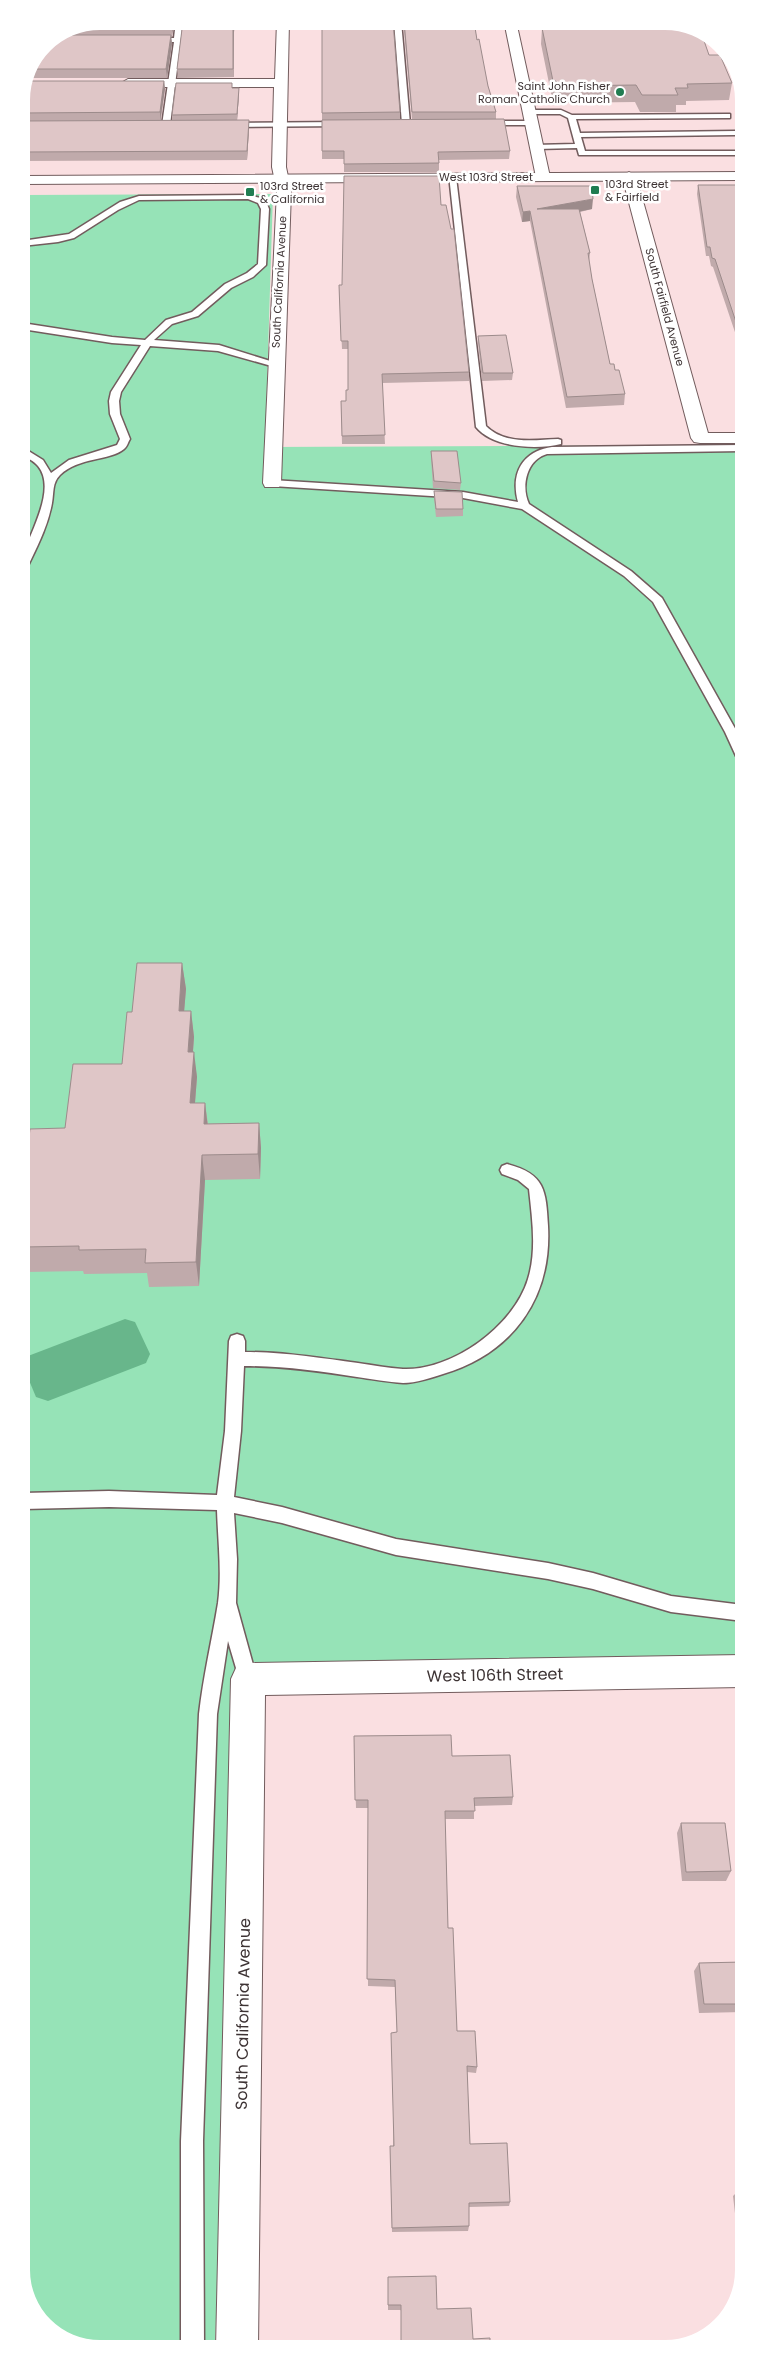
<svg xmlns="http://www.w3.org/2000/svg" width="765" height="2370" font-family="Poppins,sans-serif">
<style>
.green{fill:#96e3b7}
.water{fill:#68b68b}
.lines{fill:none;stroke-linecap:round;stroke-linejoin:round}
.service-casing{stroke:#725c5d;stroke-width:3}
.minor-casing{stroke:#725c5d;stroke-width:2}
.secondary-casing{stroke:#725c5d;stroke-width:2}
.service{fill:#fff;fill-rule:evenodd}
.minor{fill:#fff;fill-rule:evenodd}
.secondary{fill:#fff;fill-rule:evenodd}
.wall{fill:#c0aaab}
.shaded-wall{fill:#9c8b8b}
.building{fill:#dfc6c7;stroke:#9c8b8b}
.poi-dot{fill:#207c51;stroke:#fff;stroke-width:2}
.labels{text-anchor:middle;dominant-baseline:central;stroke-width:5;stroke-linejoin:round;paint-order:stroke}
.far-poi-label{font-size:11px;fill:#3d3334;stroke:#fff;text-anchor:start}
.far-street-label{font-size:11px;fill:#3d3334;stroke:#fff}
.near-street-label{font-size:16px;fill:#3d3334;stroke:#fff}
</style>
<rect width="100%" height="100%" fill="#fadfe1"/>
<path class="green" d="M273,194L265,447L742,445L743,1658L238,1666L215,2348L95,2349L48,2329L24,2290L22,195Z"/>
<path class="water" d="M125,1319L135,1322L150,1354L146,1363L48,1401L36,1397L23,1366L28,1356Z"/>
<g class="lines">
<g class="service-casing">
<path id="service" d="M176,21H183L170,125L166,127L162,125L174,42H151L147,40L151,38H174Z
M394,21H401L410,124L406,126L402,124Z
M530,110H561L572,115L727,114H730V118L576,119L580,133L735,131L739,133L735,135L581,137L585,151H741V155H579L577,148L537,149H534V145L575,144L568,118L560,114H527L526,112Z
M485,121H532L536,123L532,125H482L481,123Z
M342,122L346,124L345,126L228,127L224,125L228,123Z
M449,175L456,177L486,426C505,445 534,440 558,439L561,440V444C537,450 493,448 476,427Z
M248,195L265,199L269,209L266,265L253,277L231,288L198,316L172,324L154,340L219,345L280,364L275,367L218,351L150,346L121,392L119,401L120,414L130,439C128,442 127,447 124,449C110,461 78,457 60,475C52,483 54,492 52,503C48,526 37,547 27,568L22,571C22,566 21,560 23,556C30,532 57,489 38,466C34,461 27,458 22,454V447L43,460L51,473L69,460L117,445L120,439L110,414L109,401L111,392L141,345L112,343L22,329V323L112,337L145,340L166,320L192,312L225,284L247,273L258,264L261,209L258,203L248,199L139,200L118,210L74,238L58,242L22,246V241L69,234L120,202L139,196Z
M22,382L27,385V416L22,419Z
M742,445V451L547,454C526,460 521,487 529,504L631,571L662,598L737,732L742,743V760L736,756L725,732L653,602L624,576L522,509L463,498L272,486L267,483L272,480L463,492L518,502C510,473 523,451 552,447Z
M507,1164C545,1174 546,1190 548,1226C552,1298 513,1353 443,1374C431,1378 416,1383 403,1383C388,1382 372,1379 357,1377C319,1371 282,1366 244,1366L241,1431L234,1497L282,1507L396,1539L548,1563L593,1573L671,1596L743,1605V1621L671,1612L593,1589L548,1579L396,1555L282,1523L234,1513L237,1559L236,1603L257,1679L255,1685L248,1688L241,1685L228,1641L217,1714L203,2141L204,2348H181V2141L199,1714C203,1677 212,1640 218,1603C222,1573 218,1541 217,1510L109,1507L23,1509V1493L109,1491L217,1495L225,1431L229,1341L231,1336L237,1334L243,1336L245,1341V1352C283,1352 320,1358 358,1363C373,1365 388,1368 403,1369C452,1371 514,1326 528,1279C537,1250 532,1218 529,1189L518,1180L502,1174L500,1170L502,1166Z"/>
</g>
<g class="minor-casing">
<path id="minor" d="M277,21H289L286,167L291,191L281,483L279,487H265L263,483L277,191L272,167L274,87H128L121,83L128,79H275Z
M504,21H516L550,177L548,180L543,181L536,177Z
M629,172L636,176L708,433H742V443H700L694,442L691,438L622,176Z
M743,1655V1687L265,1695L258,2348H216L231,1679L236,1668L248,1663Z"/>
</g>
<g class="secondary-casing">
<path id="secondary" d="M741,172V180L22,184V176Z"/>
</g>
<use href="#service" class="service"/>
<use href="#minor" class="minor"/>
<use href="#secondary" class="secondary"/>
</g>
<path class="wall" d="M100,21H174L172,36H171L172,44L167,78H29L45,44Z
M183,21H235L234,32V77L178,78L177,69Z
M322,21L400,112V119L322,120Z
M403,21H474L477,40L488,86L496,112V119L510,151L509,159L439,160V172H344V159H322V120L412,119Z
M547,21H670L709,55L732,83L729,100L686,101V105H676V112H640L635,102L556,103L555,97L552,98L541,44L542,28L549,27Z
M164,81L165,89L161,120H172V115L232,88L239,94L237,120L249,129L247,160L21,161V96Z
M698,185H741V350L713,267L711,266L709,256H706L697,194Z
M517,186L592,209L580,212L590,253L589,262L592,279L610,364L615,370L625,394L624,405L566,408L530,221L522,222L516,197Z
M441,205L469,372V381L382,383L385,444H342L341,401H346L348,390V349H342L339,285H342Z
M478,336L513,373L512,380L482,381L478,343Z
M431,451L461,483L460,490L433,488L431,458Z
M434,491L463,509V516L436,517L434,498Z
M182,963L186,989L184,1011H191L194,1037L193,1052L197,1077L195,1103H205L208,1124L259,1123L261,1148L260,1179L205,1180L199,1286L149,1287L147,1273L84,1274L83,1271L25,1272L23,1262V1218L25,1199L23,1189V1185L65,1128L122,1064L132,1012Z
M354,1736L452,1756L513,1797L512,1805L474,1806V1819H445L448,1928L457,2031L477,2067L476,2073L467,2072L470,2144L510,2202L509,2206L469,2207V2226L468,2231L392,2232L390,2146H393L397,2032L395,1987L368,1986V1808H356Z
M681,1823L731,1871L726,1881H682L677,1833Z
M743,1962V2012L699,2013L694,1971L699,1963Z
M739,2190H744V2248H739L733,2196Z
M388,2277L437,2309L473,2339L490,2347L400,2310H388Z"/>
<path class="shaded-wall" d="M173,21H174L172,36V28Z
M233,21H235L234,32V77Z
M171,35L172,44L167,78L166,69Z
M164,81L165,89L160,121V112Z
M239,88V94L237,121V114Z
M249,120V129L247,160V151Z
M593,199L592,209L537,220V209Z
M530,211V221L522,222L523,212Z
M182,963L186,989L182,1037L179,1011Z
M191,1011L194,1037L191,1077L188,1052Z
M194,1052L197,1077L193,1128L190,1103Z
M205,1103L208,1128L204,1124Z
M259,1123L261,1148L260,1179L258,1154Z
M202,1155L205,1180L199,1286L196,1262Z"/>
<path class="building" d="M100,21H173L172,28L83,29Z
M183,21H233V69H177Z
M322,21H393L400,112L322,113Z
M404,21H474L477,40L479,39L488,86L496,112H412Z
M552,21H670L702,35L709,55H720L732,83L687,84L688,88H675L678,95H642L636,85L558,86L556,81H553L542,28L554,27Z
M67,35H171L166,69H33L45,44Z
M28,81H164L160,112L21,113V96Z
M176,83H232V88H239L237,114L172,115Z
M504,119L510,151L438,152L439,163L344,164V151H322V120Z
M249,120L247,151L21,152V121Z
M344,176H439L441,205H446L451,229H454L469,372L382,374L385,435L342,436L341,401H346V390H348V341H341L339,285H342Z
M698,185H741V337L715,259L712,258L710,247H707Z
M517,186H592L593,199L537,209H579L590,253H588L592,279L610,364H614L615,370H619L625,394L567,397L530,211L523,212Z
M506,335L513,373H483L478,336Z
M431,451H457L461,483L434,481Z
M434,491L462,492L463,509H436Z
M137,963H182L179,1011H191L188,1052H194L190,1103H205L204,1124L259,1123L258,1154L202,1155L196,1262L145,1263L146,1249L79,1250V1246L23,1247V1218L27,1188H23V1185L30,1129L65,1128L73,1064H122L127,1012H132Z
M451,1735L452,1756L510,1755L513,1797L474,1798L475,1811H445L448,1928H453L457,2031H475L477,2067L467,2066L470,2144L507,2143L510,2202L469,2203V2226L392,2228L390,2146H394L391,2033L397,2032L395,1980L367,1979L368,1800H355L354,1736Z
M681,1823H725L731,1871L686,1872Z
M743,1962V2004H704L699,1963Z
M739,2190H744V2236Z
M436,2276L437,2309L471,2308L473,2339L490,2338V2347H401V2305H388V2277Z"/>
<g class="poi-dot">
<circle cx="620" cy="92" r="5"/>
<rect x="590" y="185" width="10" height="10" rx="2.5"/>
<rect x="245" y="187" width="10" height="10" rx="2.5"/>
</g>
<g class="labels">
<g class="far-poi-label">
<text x="610" y="86" text-anchor="end">Saint John Fisher<tspan x="610" dy="13">Roman Catholic Church</tspan></text>
<text x="605" y="184">103rd Street<tspan x="605" dy="13">&amp; Fairfield</tspan></text>
<text x="260" y="186">103rd Street<tspan x="260" dy="13">&amp; California</tspan></text>
</g>
<g class="far-street-label">
<text x="486" y="177">West 103rd Street</text>
<text transform="translate(279 282) rotate(-87)">South California Avenue</text>
<text transform="translate(665 307) rotate(75)">South Fairfield Avenue</text>
</g>
<g class="near-street-label">
<text transform="translate(495 1675) rotate(-1)">West 106th Street</text>
<text transform="translate(243 2014) rotate(-89)">South California Avenue</text>
</g>
</g>
<path d="M0 0H765V2370H0ZM100 30H665A70 70 0 0 1 735 100V2270A70 70 0 0 1 665 2340H100A70 70 0 0 1 30 2270V100A70 70 0 0 1 100 30Z" fill="#fff" fill-rule="evenodd"/>
</svg>
